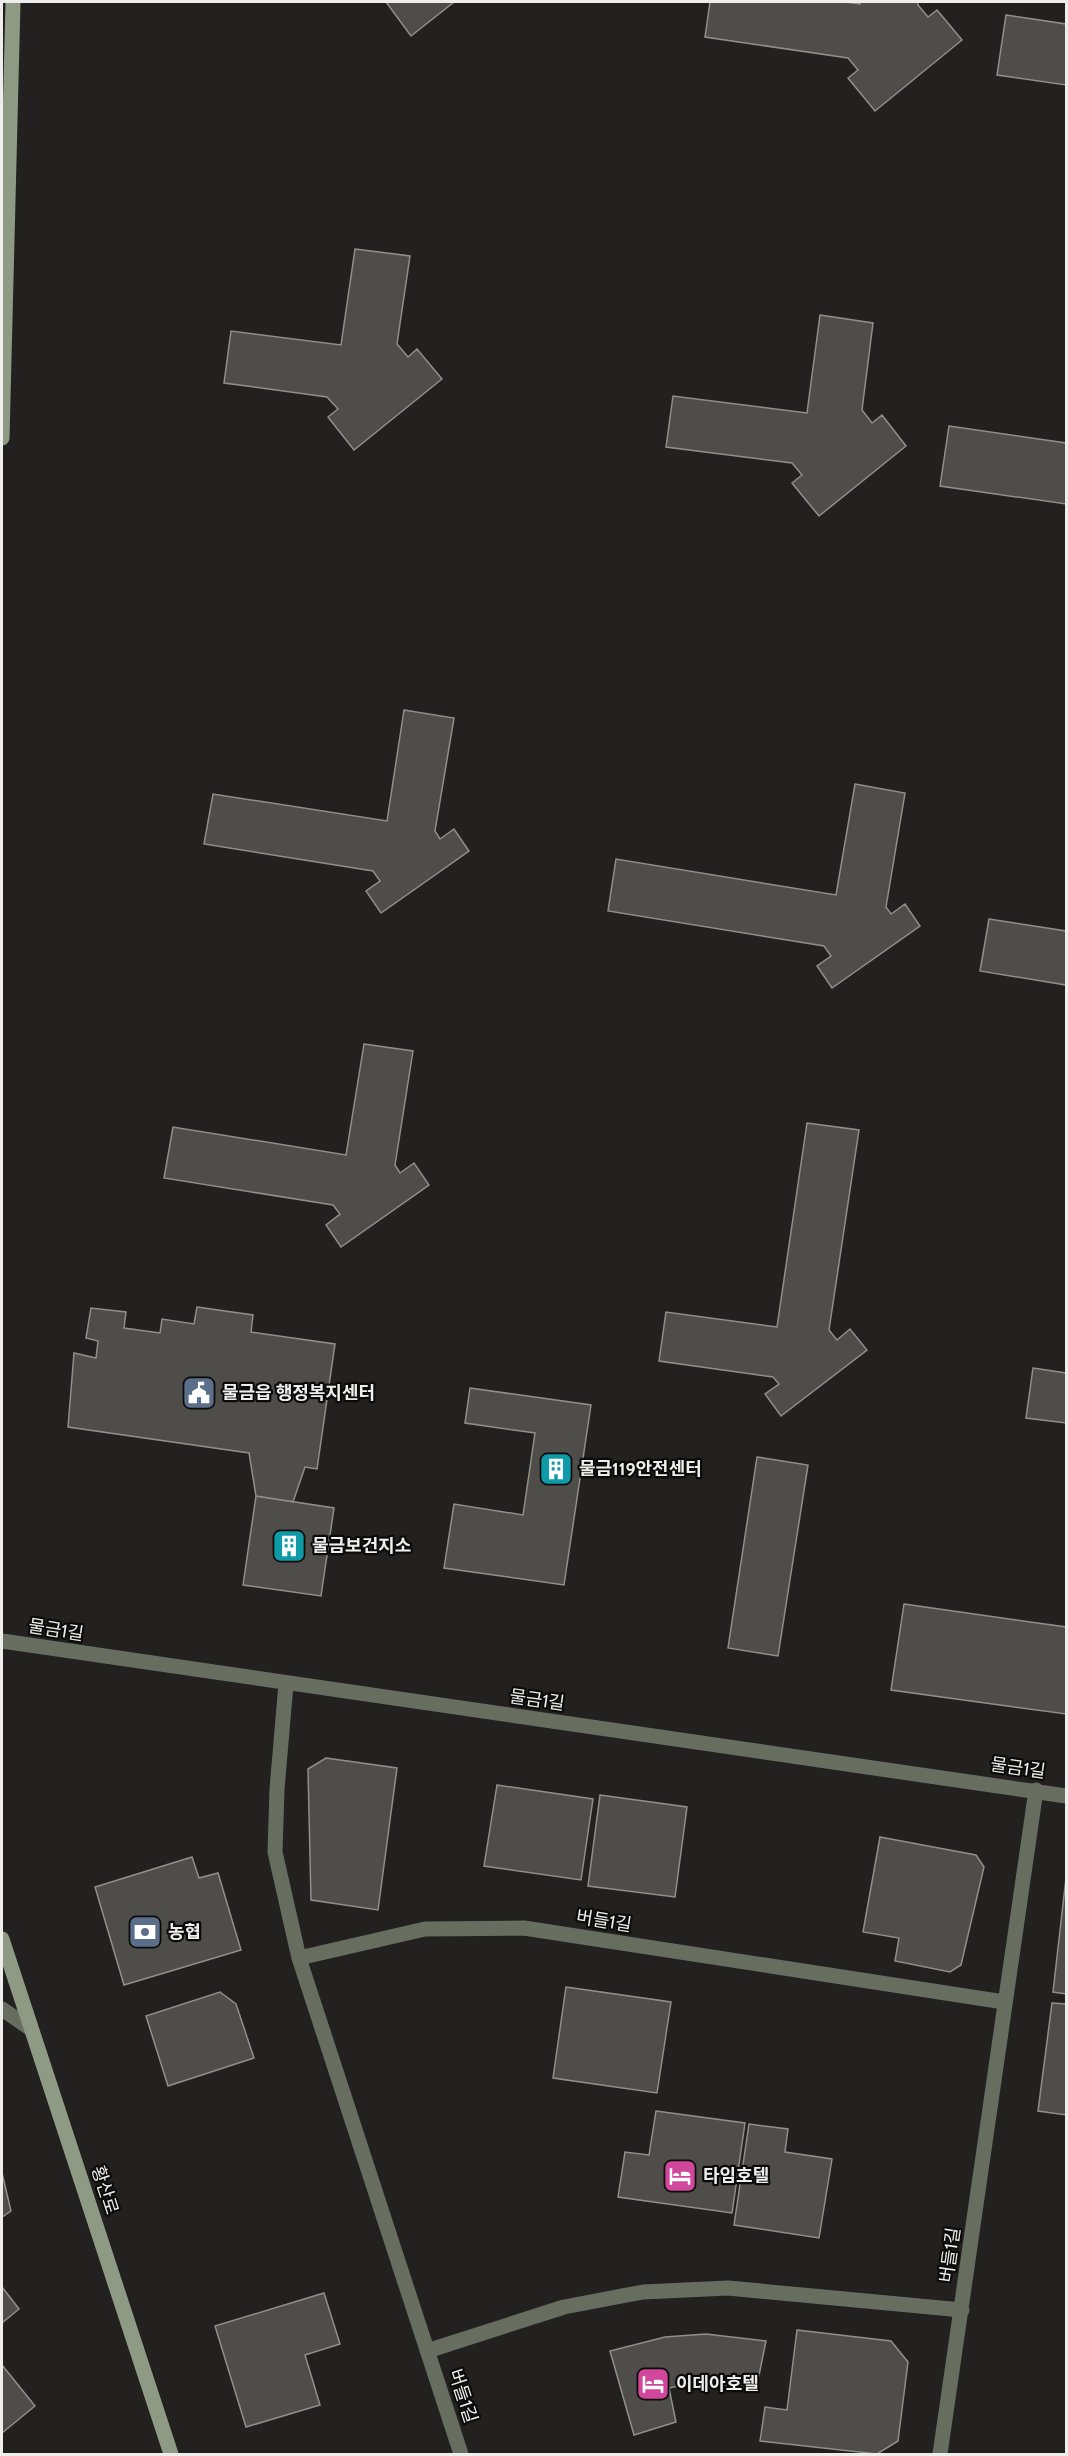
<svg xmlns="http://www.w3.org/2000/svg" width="1068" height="2456" font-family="Cabin,'Noto Sans KR',sans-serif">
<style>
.building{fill:#4e4d4a;stroke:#908f8c;stroke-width:1.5}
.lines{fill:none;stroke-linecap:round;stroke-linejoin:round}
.minor{stroke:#676e60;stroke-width:15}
.secondary{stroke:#8e9a84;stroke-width:15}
.labels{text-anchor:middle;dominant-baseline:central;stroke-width:4.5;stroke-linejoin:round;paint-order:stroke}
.poi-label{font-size:18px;font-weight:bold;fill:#eeeeec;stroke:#0b0b0a;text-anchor:start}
.street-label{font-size:18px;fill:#eeeeec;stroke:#0b0b0a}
</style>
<rect width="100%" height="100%" fill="#22211f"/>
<path class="building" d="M386,2H454L411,36Z
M710,2H845L860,4V2H918V5L928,17L937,10L962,40L875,111L848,78L858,70L848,58L705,37Z
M1006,15L1066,24V85L997,75Z
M355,249L410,256L397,344L408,357L417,349L442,379L354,450L328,417L338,409L327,397L224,383L231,331L341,345Z
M820,315L873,323L862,410L872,423L882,415L906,446L819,516L792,483L802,475L792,463L666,447L673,396L807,413Z
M949,426L1066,443V504L940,486Z
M404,710L454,718L435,831L440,839L454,829L469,851L381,913L366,891L380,881L373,871L204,844L213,794L387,821Z
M855,784L905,793L886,907L891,914L905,904L920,926L832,988L817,966L831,956L824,946L608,911L616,859L836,895Z
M989,919L1066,931V985L980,971Z
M364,1044L413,1051L395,1165L400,1173L414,1163L429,1185L341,1247L326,1225L340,1214L333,1205L164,1178L173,1127L346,1155Z
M807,1123L859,1130L829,1330L837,1340L850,1329L867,1350L781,1416L765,1394L779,1384L773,1377L659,1361L666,1312L777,1327Z
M197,1307L253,1315L251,1332L335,1344L317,1469L305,1467L293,1502L256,1496L249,1453L68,1427L74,1353L96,1358L98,1341L86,1338L91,1308L126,1312L124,1328L160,1333L162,1319L194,1324Z
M1033,1368L1066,1373V1423L1026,1418Z
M470,1388L591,1405L564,1585L444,1568L454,1504L523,1515L535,1433L465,1423Z
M757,1457L808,1465L778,1656L728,1648Z
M256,1496L334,1508L321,1596L243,1585Z
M904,1604L1066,1627V1714L891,1690Z
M326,1758L397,1768L378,1910L311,1900L308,1769Z
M497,1785L593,1799L581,1880L484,1866Z
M600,1795L687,1807L675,1897L588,1886Z
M880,1837L976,1855L984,1867L961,1965L950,1972L895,1961L899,1938L863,1932Z
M192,1857L199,1878L218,1873L241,1950L124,1985L95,1887Z
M1066,1878V1994L1053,1992Z
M566,1987L671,2002L657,2093L553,2078Z
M220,1992L236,2004L254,2058L168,2086L146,2016Z
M1052,2003L1066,2004V2115L1038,2111Z
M656,2111L745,2123L732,2213L618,2197L625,2152L649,2155Z
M749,2124L788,2129L785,2152L832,2159L819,2238L734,2225Z
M2,2173L11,2211L2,2217Z
M2,2287L19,2309L2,2323Z
M324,2293L340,2344L305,2355L320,2405L246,2427L215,2326Z
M797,2330L891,2341L908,2362L898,2441L877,2454L760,2441L765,2407L787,2410Z
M706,2334L766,2341L756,2390L693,2383L669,2388L676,2422L634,2435L610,2351L665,2337Z
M2,2365L35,2406L2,2433Z"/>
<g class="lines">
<path class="minor" d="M2,1641L1066,1796
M286,1684L277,1789L275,1852L299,1958L461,2454
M299,1958L425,1929L524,1928L1004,2002
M2,2009L31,2029
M427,2351L564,2307L643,2292L728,2288L962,2310
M940,2454L1036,1790"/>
<path class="secondary" d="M2,438L13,2
M2,1939L171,2454"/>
</g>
<defs>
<g id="civic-square" transform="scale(1.725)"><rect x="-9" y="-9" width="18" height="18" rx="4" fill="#5c6f8a" stroke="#0b0b0a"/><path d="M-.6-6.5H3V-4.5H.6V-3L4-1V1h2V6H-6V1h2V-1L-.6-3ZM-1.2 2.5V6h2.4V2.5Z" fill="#fff"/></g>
<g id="building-square" transform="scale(1.725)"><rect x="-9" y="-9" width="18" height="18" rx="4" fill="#0f9aa8" stroke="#0b0b0a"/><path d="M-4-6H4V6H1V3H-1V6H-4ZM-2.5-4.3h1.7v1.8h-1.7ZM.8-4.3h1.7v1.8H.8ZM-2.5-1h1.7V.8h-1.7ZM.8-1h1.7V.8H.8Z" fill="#fff"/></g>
<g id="bank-square" transform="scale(1.725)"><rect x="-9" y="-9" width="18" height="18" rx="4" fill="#5c6f8a" stroke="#0b0b0a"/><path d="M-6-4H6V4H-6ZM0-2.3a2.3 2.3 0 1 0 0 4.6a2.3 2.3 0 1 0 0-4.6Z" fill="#fff"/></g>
<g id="hotel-square" transform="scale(1.725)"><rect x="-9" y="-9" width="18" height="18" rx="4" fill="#d1479c" stroke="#0b0b0a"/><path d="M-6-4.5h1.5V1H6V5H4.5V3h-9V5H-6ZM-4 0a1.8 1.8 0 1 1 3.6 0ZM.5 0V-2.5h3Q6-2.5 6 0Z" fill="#fff"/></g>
</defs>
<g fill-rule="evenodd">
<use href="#civic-square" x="199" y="1393"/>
<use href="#building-square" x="556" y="1469"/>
<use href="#building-square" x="289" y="1546"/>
<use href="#bank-square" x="145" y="1932"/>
<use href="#hotel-square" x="680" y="2176"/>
<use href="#hotel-square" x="653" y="2384"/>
</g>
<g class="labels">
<g class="poi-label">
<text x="222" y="1393">물금읍 행정복지센터</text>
<text x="579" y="1469">물금119안전센터</text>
<text x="312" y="1546">물금보건지소</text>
<text x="168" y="1932">농협</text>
<text x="703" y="2176">타임호텔</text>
<text x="676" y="2384">이데아호텔</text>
</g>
<g class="street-label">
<text transform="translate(56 1630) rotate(9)">물금1길</text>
<text transform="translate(537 1700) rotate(8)">물금1길</text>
<text transform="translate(1018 1768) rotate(8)">물금1길</text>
<text transform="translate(604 1921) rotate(9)">버들1길</text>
<text transform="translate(105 2190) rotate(72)">황산로</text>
<text transform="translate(950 2255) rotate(-82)">버들1길</text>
<text transform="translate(463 2396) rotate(72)">버들1길</text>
</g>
</g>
<rect width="1068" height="2456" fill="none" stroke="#eeeeec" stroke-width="6"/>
</svg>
